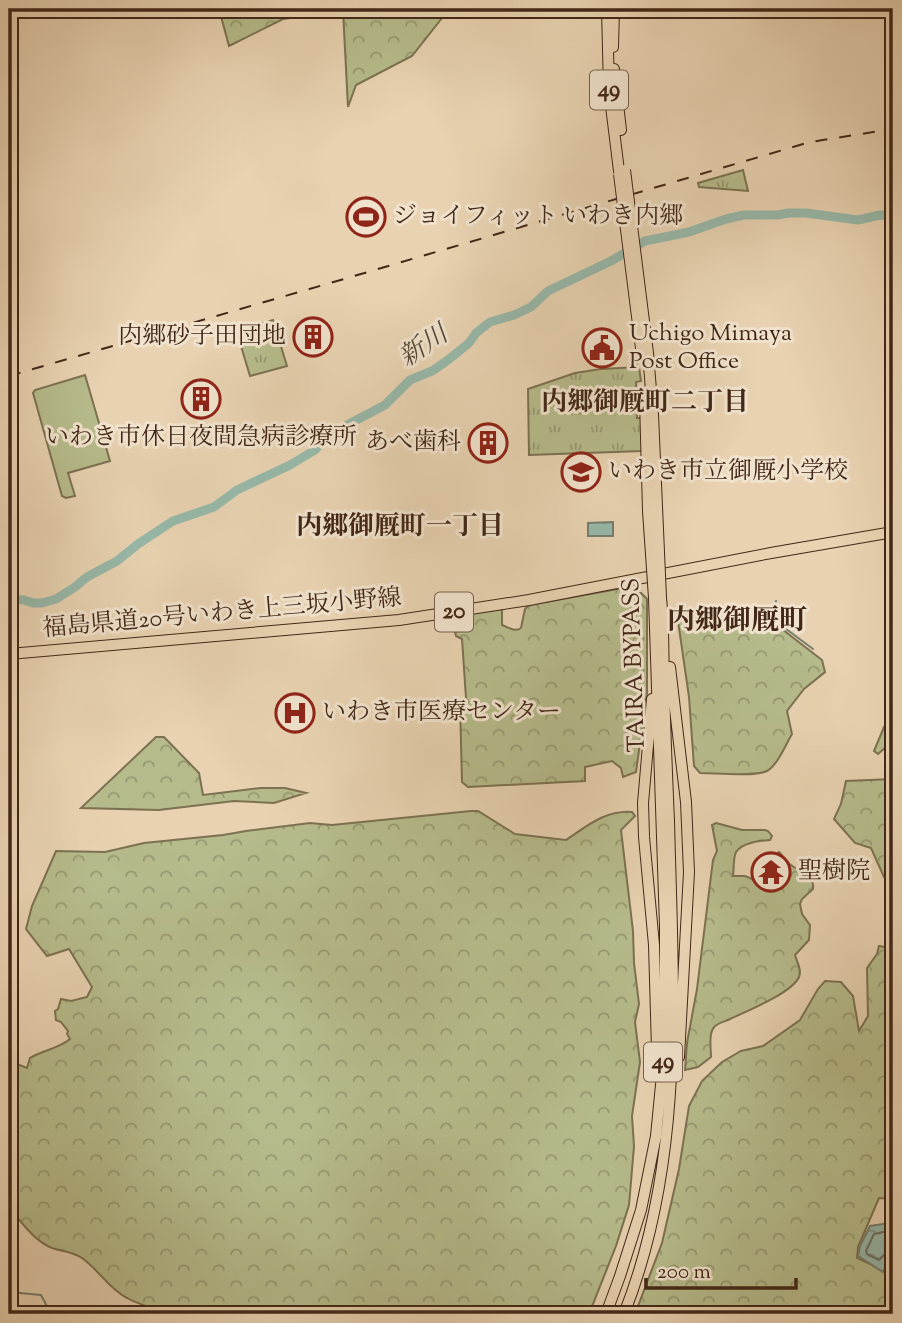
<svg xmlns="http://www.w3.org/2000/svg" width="902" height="1323" font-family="'Sorts Mill Goudy','Noto Serif JP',serif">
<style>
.grass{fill:#b6bb8b;stroke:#7c7151;stroke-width:2}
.forest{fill:url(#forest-crowns);stroke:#7c7151;stroke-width:2}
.cemetery{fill:url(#cemetery-stones);stroke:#7c7151;stroke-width:2}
.park{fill:url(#park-tufts);stroke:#7c7151;stroke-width:2}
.water{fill:url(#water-ripples);stroke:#757e6f;stroke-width:2}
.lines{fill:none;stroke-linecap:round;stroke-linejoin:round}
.shore{stroke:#6c7060;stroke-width:2}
.stream{stroke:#757e6f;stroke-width:2}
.river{stroke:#97b8a9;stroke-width:9}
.primary-casing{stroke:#422717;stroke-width:12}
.trunk-casing{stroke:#422717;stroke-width:12}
.primary{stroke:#e8d2b1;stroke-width:10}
.trunk{stroke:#e8d2b1;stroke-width:10}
.rail{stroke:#422717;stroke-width:2;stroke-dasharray:12 12;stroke-linecap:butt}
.trunk-bridge-casing{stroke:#422717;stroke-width:12;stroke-linecap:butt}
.trunk-bridge{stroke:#e8d2b1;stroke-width:10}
.labels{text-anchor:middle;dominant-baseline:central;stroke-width:6;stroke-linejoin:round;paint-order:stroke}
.shield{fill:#f0e2cc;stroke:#765f4d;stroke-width:2}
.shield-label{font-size:23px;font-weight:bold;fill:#422717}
.poi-label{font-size:24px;fill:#422717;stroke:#f0e2cc;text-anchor:start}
.street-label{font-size:24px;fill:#422717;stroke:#f0e2cc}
.water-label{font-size:26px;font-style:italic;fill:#574b3c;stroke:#f0e2cc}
.neighbourhood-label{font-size:26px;font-weight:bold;fill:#422717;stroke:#f0e2cc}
.quarter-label{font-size:28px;font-weight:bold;fill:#422717;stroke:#f0e2cc}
</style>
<defs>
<pattern id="forest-crowns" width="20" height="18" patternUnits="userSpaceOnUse" patternTransform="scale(1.75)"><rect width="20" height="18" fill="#b6bb8b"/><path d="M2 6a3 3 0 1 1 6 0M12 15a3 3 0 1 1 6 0" fill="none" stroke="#969871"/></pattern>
<pattern id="cemetery-stones" width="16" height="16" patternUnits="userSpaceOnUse" patternTransform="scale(1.75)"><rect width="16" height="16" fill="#b6bb8b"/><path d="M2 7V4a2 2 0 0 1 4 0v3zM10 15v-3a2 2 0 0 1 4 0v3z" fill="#969871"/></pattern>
<pattern id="park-tufts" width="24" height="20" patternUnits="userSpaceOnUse" patternTransform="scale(1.75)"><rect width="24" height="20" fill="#b6bb8b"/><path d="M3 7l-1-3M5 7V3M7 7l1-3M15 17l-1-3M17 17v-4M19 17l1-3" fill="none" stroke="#969871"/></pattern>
<pattern id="water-ripples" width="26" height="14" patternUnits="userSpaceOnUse" patternTransform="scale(1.75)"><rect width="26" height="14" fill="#97b8a9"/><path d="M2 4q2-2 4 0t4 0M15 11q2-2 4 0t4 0" fill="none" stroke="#7d9689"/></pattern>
</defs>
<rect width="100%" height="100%" fill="#e8d2b1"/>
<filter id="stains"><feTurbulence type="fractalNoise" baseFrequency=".00286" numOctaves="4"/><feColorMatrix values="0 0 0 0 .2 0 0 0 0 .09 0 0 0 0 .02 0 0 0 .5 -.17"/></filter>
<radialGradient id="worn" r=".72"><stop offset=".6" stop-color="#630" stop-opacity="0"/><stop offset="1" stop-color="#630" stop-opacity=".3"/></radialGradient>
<path class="grass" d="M85,375L110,461L68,473L75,496L66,498L62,496L33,393L35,390Z"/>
<path class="forest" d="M219,9H444L446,13L412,56L356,85L348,107L343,11L283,19L229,46Z
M629,587L631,592L641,593L647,599V693L636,772L623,777L621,768L612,761L585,767V781L468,787L462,782L460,703L466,698L462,639L456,636L455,632L465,630L463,615L502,609V625C509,628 515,632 521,628L525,609L529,605Z
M685,618L700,619H769L822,660L825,672L804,689L787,711L792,734C786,744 777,766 767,771C754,777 716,773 700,773L694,766L689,697L678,621Z
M156,737H164L199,773L203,795L261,788H285L306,793L274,803L234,801L159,810L81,808Z
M893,779V887L884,877L871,848L855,843L834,819L841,804L846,781Z
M471,811H478L515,834L566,840C587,826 605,810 632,812L635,816L621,830L633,931L634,963L639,1004L635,1022L640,1062L632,1116L634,1146L629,1205L616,1246L589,1314H173C158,1309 141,1306 127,1298C109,1289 99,1270 82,1258C71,1251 64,1252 52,1248C33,1240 22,1222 9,1208V1061L27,1068L30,1058C43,1050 58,1049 70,1039L67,1034L68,1031L61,1022L56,1020L55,1011L58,1009L61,999L71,1001L87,997L92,987L69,949L47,956L26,929L32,906L56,851L105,852L144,843L223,835L246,831L310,823L332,825Z
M716,823L742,830H765L768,831L772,836L770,840C760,841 743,842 736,852C733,858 734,870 733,876H745L769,886H775L782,883L786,879V873L776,857L775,855L779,852C783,856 786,862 791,865C800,872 815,875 813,889L802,899L800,904L802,914L810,925L809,940L795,955C797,962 802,970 799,977C792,993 747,1011 730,1019C726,1021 719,1023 715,1026C708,1033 711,1048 711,1057L698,1067L685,1070L687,1043L697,989L713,860L717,851L712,825Z
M879,946L893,948V1199L879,1198L858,1247L857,1258L887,1272L893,1273V1314H861L842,1310L835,1314H635L662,1243L679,1169L689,1106L702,1081L722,1062L741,1051L763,1046L800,1020L818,989L825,981L841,982L853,996L859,1031L868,1016L867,968L877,954Z"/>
<path class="cemetery" d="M893,721C895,742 893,741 878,754L874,751L884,727Z"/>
<path class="park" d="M743,170L748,191L699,187L698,183Z
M273,320L287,366L250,376L238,336L243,329Z
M639,367L641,381L636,382L637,418H642V451L529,455L528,389L575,373L601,369Z"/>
<path class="water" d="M613,522V536H588V523Z
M890,1223C897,1243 892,1254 883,1272L858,1256L860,1246L870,1226Z"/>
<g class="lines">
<path class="shore" d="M893,1230L874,1234L866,1251L867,1254L879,1260L887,1252L893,1251"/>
<path class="stream" d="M776,601L770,617L813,649
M9,1292L41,1295L51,1314"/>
<path class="river" d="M9,599L24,600L33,603H42L56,599L75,587L87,577L117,561L138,544L173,521L214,507L237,490L290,465L315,450L330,434L385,405L410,380L432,371L448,360L469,343L476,333L490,322L514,315L531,307L548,291L611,261L645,241L689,232L726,219L744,215H778L788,213H806L858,220L880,215L893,216"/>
<g class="primary-casing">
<path id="primary" d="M9,654L399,620L529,600L771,553L893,532"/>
</g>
<g class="trunk-casing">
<path id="trunk" d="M607,9L609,90L619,171
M613,47L614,9
M614,69L621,130
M670,667L686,802L689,872L679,1057
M652,699L643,803L644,837L654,945L657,1050
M606,1314L620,1276L641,1210L656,1136L664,1054L665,1009V926L654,598
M624,1314C686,1157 673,987 669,821C667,775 665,729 664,683C663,655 664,626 661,598"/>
</g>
<use href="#primary" class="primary"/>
<use href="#trunk" class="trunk"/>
<path class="rail" d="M9,376L344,279L810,142L893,129"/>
<g class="trunk-bridge-casing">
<path id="trunk-bridge" d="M625,170L648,353L653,415L661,598
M619,174L643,364
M645,400L648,511L654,598"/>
</g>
<use href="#trunk-bridge" class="trunk-bridge"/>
</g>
<defs>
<g id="stadium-ring" transform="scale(2.0125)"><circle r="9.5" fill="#f0e2cc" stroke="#8f2418" stroke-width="1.5"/><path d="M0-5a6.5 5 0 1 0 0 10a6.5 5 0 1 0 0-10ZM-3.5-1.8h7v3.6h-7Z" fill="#8f2418"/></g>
<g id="building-ring" transform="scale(2.0125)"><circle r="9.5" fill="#f0e2cc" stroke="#8f2418" stroke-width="1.5"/><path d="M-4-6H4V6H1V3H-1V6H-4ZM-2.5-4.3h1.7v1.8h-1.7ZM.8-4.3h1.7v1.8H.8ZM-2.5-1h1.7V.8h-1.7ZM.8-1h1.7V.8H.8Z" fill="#8f2418"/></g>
<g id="civic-ring" transform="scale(2.0125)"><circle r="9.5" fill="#f0e2cc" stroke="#8f2418" stroke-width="1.5"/><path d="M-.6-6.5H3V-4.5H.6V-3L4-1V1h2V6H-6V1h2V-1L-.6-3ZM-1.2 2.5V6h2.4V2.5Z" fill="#8f2418"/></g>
<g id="school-ring" transform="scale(2.0125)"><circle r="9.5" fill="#f0e2cc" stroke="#8f2418" stroke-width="1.5"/><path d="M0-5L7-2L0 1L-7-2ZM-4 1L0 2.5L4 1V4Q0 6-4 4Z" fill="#8f2418"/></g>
<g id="hospital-ring" transform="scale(2.0125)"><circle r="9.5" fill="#f0e2cc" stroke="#8f2418" stroke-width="1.5"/><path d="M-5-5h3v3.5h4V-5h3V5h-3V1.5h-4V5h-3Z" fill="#8f2418"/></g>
<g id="temple-ring" transform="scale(2.0125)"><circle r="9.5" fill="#f0e2cc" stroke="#8f2418" stroke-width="1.5"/><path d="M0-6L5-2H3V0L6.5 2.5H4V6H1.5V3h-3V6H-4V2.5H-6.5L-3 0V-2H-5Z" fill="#8f2418"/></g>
</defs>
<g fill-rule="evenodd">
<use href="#stadium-ring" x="366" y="217"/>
<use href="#building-ring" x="313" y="337"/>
<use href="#civic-ring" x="602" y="348"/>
<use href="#building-ring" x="201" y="399"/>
<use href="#building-ring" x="488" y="443"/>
<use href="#school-ring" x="581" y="472"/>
<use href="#hospital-ring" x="295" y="713"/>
<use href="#temple-ring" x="771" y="872"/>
</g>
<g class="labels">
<g class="shield">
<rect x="590" y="70.5" width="38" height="39" rx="5"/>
<rect x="435" y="592.5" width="38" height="39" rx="5"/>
<rect x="644" y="1042.5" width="38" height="39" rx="5"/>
</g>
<g class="shield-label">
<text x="609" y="90">49</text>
<text x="454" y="612">20</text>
<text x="663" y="1062">49</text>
</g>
<g class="poi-label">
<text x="393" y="217">ジョイフィット いわき内郷</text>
<text x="629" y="334">Uchigo Mimaya<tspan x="629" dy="28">Post Office</tspan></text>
<text x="286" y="337" text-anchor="end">内郷砂子田団地</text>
<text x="201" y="438" text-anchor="middle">いわき市休日夜間急病診療所</text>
<text x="461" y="443" text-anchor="end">あべ歯科</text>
<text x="608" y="472">いわき市立御厩小学校</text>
<text x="322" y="713">いわき市医療センター</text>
<text x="798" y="872">聖樹院</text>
</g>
<g class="street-label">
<text transform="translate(222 614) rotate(-5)">福島県道20号いわき上三坂小野線</text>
<text transform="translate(635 665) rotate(-92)">TAIRA BYPASS</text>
</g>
<g class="water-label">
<text transform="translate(424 347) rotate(-34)">新川</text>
</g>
<g class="neighbourhood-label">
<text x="645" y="403">内郷御厩町二丁目</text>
<text x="400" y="527">内郷御厩町一丁目</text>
</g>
<g class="quarter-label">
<text x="737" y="622">内郷御厩町</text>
</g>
</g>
<rect width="902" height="1323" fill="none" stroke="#e8d2b1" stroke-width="35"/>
<rect x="10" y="10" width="881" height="1302" fill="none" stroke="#422717" stroke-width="3.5"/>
<rect x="18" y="18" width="867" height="1288" fill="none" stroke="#422717" stroke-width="2"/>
<path d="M646 1278v10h150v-10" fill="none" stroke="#422717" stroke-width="3.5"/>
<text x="657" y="1278" font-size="21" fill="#422717" stroke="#f0e2cc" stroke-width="5" paint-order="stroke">200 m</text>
<rect width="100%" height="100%" filter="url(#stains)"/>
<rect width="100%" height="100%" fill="url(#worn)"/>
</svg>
